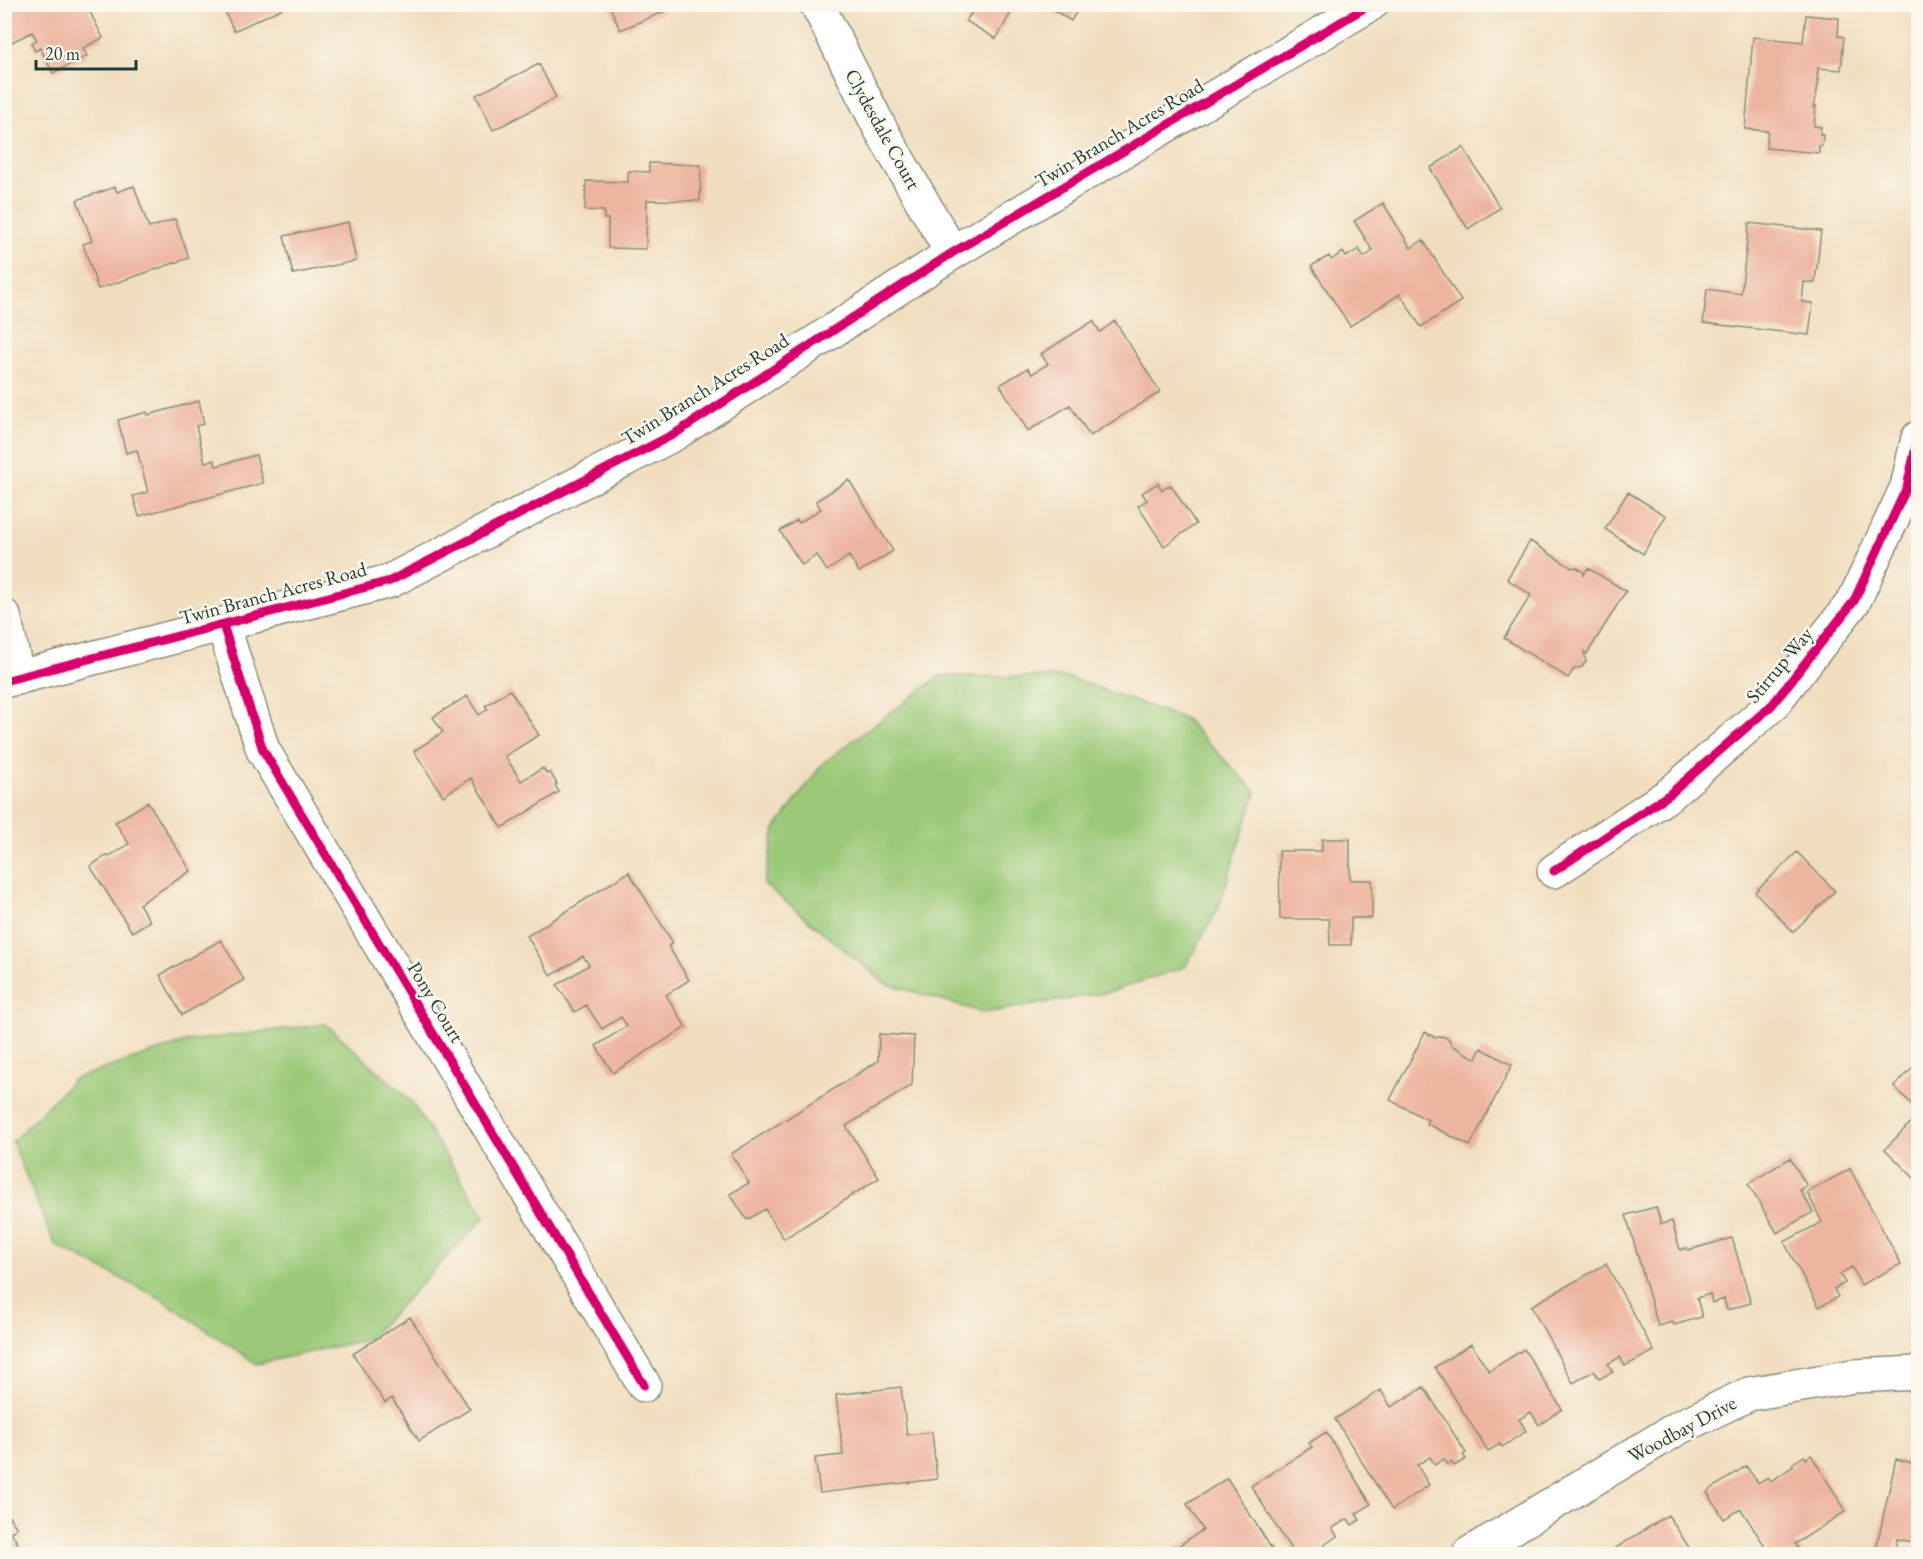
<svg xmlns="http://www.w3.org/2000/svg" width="1923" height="1559" font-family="'EB Garamond',serif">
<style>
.green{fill:#9bc978;stroke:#5d8356;stroke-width:1.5}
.building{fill:#edb59f}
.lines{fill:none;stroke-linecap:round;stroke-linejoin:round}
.minor-casing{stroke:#888e7a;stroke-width:36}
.tertiary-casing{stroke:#888e7a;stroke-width:36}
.minor{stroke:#fff;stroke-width:33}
.tertiary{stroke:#fff;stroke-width:33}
.cycleway-casing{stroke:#fbf7ec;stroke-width:13}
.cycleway{stroke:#d6006c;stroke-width:9}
.labels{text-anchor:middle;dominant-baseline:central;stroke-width:5;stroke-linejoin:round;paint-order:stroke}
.street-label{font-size:20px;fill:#1f3d34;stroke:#fbf7ec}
</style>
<rect width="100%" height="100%" fill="#fbf7ec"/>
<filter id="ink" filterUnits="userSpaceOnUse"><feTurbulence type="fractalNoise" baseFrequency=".0167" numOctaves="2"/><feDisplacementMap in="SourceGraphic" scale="12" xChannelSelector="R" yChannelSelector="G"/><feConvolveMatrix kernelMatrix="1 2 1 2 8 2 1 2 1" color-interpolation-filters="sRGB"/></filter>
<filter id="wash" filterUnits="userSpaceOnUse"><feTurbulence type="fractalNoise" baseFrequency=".008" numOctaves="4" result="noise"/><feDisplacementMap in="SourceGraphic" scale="24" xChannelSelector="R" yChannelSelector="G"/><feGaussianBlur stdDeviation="1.35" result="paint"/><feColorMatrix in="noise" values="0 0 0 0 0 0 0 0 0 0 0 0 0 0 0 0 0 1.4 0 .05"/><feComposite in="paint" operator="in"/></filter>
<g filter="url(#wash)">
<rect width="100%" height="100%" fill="#f1debf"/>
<path class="green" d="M940,676L1067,677L1185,719L1256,792L1217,911L1185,967L1109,992L985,1013L885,983L764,884L775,829L823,763Z
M326,1024L410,1100L485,1217L368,1339L257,1364L158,1297L55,1245L12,1142L74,1079L188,1041Z"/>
<g id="blocks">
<path class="building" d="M8,4H94L88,8L103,38L83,48L87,56L53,73L40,48L35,51L31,43L37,40L32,32L4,46V6Z
M221,4H284L285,7L234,31Z
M609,4H660L663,12L620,30Z
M977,4H1016L996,39L966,21Z
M1044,4H1081L1071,21Z
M1806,15L1839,18L1838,36L1844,37L1841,70L1818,68L1817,80H1819L1814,107L1816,106L1814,126L1821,127L1820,135H1823L1822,146H1819V153L1766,148L1768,131L1745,129L1753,37L1803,42Z
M539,64L556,98L493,130L476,95Z
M1463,147L1500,208L1468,229L1430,168Z
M649,163L701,165L700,201L647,200L646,249L608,248V219H604V211L585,210L586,181L628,182V171L649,172Z
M134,186L149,228L175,219L189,258L98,289L83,244L92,241L77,200L115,187L117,192Z
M1383,203L1411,248L1423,240L1461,301L1421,327L1400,294L1350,326L1311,266L1329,256L1331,260L1343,252L1346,257L1359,249L1364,257L1373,251L1354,221Z
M348,222L356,261L293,274L284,236Z
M1749,223L1821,231L1815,283L1804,282L1802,302L1813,303L1809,335L1703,323L1707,289L1741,294Z
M1093,321L1100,332L1115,321L1160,392L1090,436L1070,405L1028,431L1000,385L1028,368L1032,374L1048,364L1041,354Z
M199,401L204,424L196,426L205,462L214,460L216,466L256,455L263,483L139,516L133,496L148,492L137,450L126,453L118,420L147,412L148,415Z
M849,480L893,551L859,572L849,556L827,571L817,555L802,565L780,531L797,520L799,523L821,509L816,501Z
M1158,483L1162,490L1171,485L1196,524L1164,546L1138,506L1147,500L1142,493Z
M1628,492L1666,516L1643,554L1605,529Z
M1530,541L1572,568L1576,567L1583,571L1584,575L1588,568L1626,591L1587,654L1584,652L1586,661L1582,667L1574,669L1568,678L1504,638L1531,595L1507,579Z
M510,690L539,735L505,756L521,781L543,768L547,774L550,772L557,784L555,785L559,792L502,828L471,778L443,796L414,751L443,732L433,717L467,696L479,715L488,709L485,706Z
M1918,747V763L1912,751Z
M148,802L191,871L139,904L150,921L132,932L90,866L107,855L108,857L129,844L115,822Z
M1322,839H1350V880H1372V918H1351V945H1330L1329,919H1280L1279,851H1322Z
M1797,852L1835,891L1793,932L1755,892Z
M629,872L673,943L668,946L689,980L666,995L686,1027L613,1073L596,1046L627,1026L621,1017L602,1029L586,1005L575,1012L557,985L589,965L583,956L551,976L527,936Z
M221,940L244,980L182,1015L160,975Z
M1425,1032L1436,1038L1442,1036L1449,1039L1451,1045L1476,1059L1481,1048L1512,1065L1470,1146L1426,1123L1428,1120L1390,1100Z
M879,1034L914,1036L912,1085L846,1126L879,1178L784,1239L765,1209L747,1220L730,1194L749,1183L731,1154L878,1061Z
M1918,1062V1110L1894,1087Z
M1918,1115V1182L1885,1149Z
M1790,1158L1807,1186L1800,1190L1813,1212L1777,1233L1748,1184Z
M1850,1169L1901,1264L1861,1285L1852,1267L1840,1274L1845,1283L1834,1289L1838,1297L1819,1307L1784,1242L1822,1222L1807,1192Z
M1656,1207L1661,1224L1672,1221L1680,1250L1687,1248L1688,1250L1732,1238L1751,1303L1727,1310L1724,1299L1712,1303L1710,1294L1697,1298L1702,1317L1674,1325L1673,1322L1658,1326L1626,1215Z
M1606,1264L1654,1351L1625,1366L1620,1357L1608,1364L1613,1372L1599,1379L1594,1371L1573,1383L1531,1306Z
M410,1317L470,1409L419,1441L392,1398L385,1403L353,1354Z
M1471,1344L1489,1371L1524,1349L1562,1409L1539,1425L1531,1412L1519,1419L1526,1431L1502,1447L1500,1444L1488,1451L1435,1367Z
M901,1387L907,1435L932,1432L937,1479L820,1493L815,1458L843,1455L836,1395Z
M1424,1387L1466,1453L1463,1455L1466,1459L1454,1466L1451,1462L1448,1465L1444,1459L1435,1465L1430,1457L1417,1465L1429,1485L1392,1510L1335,1419L1381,1390L1391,1407Z
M1326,1432L1371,1504L1356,1514L1360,1520L1352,1525L1348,1519L1332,1528L1337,1536L1324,1545L1326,1547L1314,1554H1294L1251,1486L1312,1447L1309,1443Z
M1811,1455L1846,1511L1795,1544L1803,1554H1770L1741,1509L1724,1519L1707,1492L1746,1466L1758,1483L1768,1477L1771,1481L1794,1466L1792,1464L1804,1456L1806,1459Z
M1896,1459L1916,1464L1917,1461H1918V1543L1897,1539L1894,1554H1875Z
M1227,1478L1275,1554H1168L1167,1553L1203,1530L1187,1504Z
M6,1512L17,1528L11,1532L24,1554H4V1513Z
M1668,1515L1690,1549L1680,1554H1613L1611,1551Z"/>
</g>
</g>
<g filter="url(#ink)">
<use href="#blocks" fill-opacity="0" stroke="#888e7a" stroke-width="1.5"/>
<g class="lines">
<g class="minor-casing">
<path id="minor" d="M817,4L881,130L952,253
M4,616L18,678
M223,625L263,750L644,1385
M1554,871L1670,794L1772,705L1854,601L1907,487L1918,438
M1469,1554L1678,1428L1749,1394L1854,1376L1918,1373"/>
</g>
<g class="tertiary-casing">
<path id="tertiary" d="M4,681L390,581L676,433L952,253L1371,4"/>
</g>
<use href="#minor" class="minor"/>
<use href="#tertiary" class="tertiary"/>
<g class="cycleway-casing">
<path id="cycleway" d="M223,625L263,750L644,1385
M4,681L390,581L676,433L952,253L1371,4
M1554,871L1670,794L1772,705L1854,601L1907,487L1918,438"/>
</g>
<use href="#cycleway" class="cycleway"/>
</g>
</g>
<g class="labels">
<g class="street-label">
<text transform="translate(883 129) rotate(61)">Clydesdale Court</text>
<text transform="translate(1119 133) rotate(-31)">Twin Branch Acres Road</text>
<text transform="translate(705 389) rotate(-32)">Twin Branch Acres Road</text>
<text transform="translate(273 593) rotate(-15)">Twin Branch Acres Road</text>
<text transform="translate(1779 665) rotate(-50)">Stirrup Way</text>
<text transform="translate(436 1002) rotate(59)">Pony Court</text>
<text transform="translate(1682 1429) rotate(-28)">Woodbay Drive</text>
</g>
</g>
<rect width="1923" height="1559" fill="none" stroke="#fbf7ec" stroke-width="24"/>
<path d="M36 60v9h100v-9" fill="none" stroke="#1f3d34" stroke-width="3"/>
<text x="45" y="60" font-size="18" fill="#1f3d34" stroke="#fbf7ec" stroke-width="4.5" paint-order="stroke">20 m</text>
</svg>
